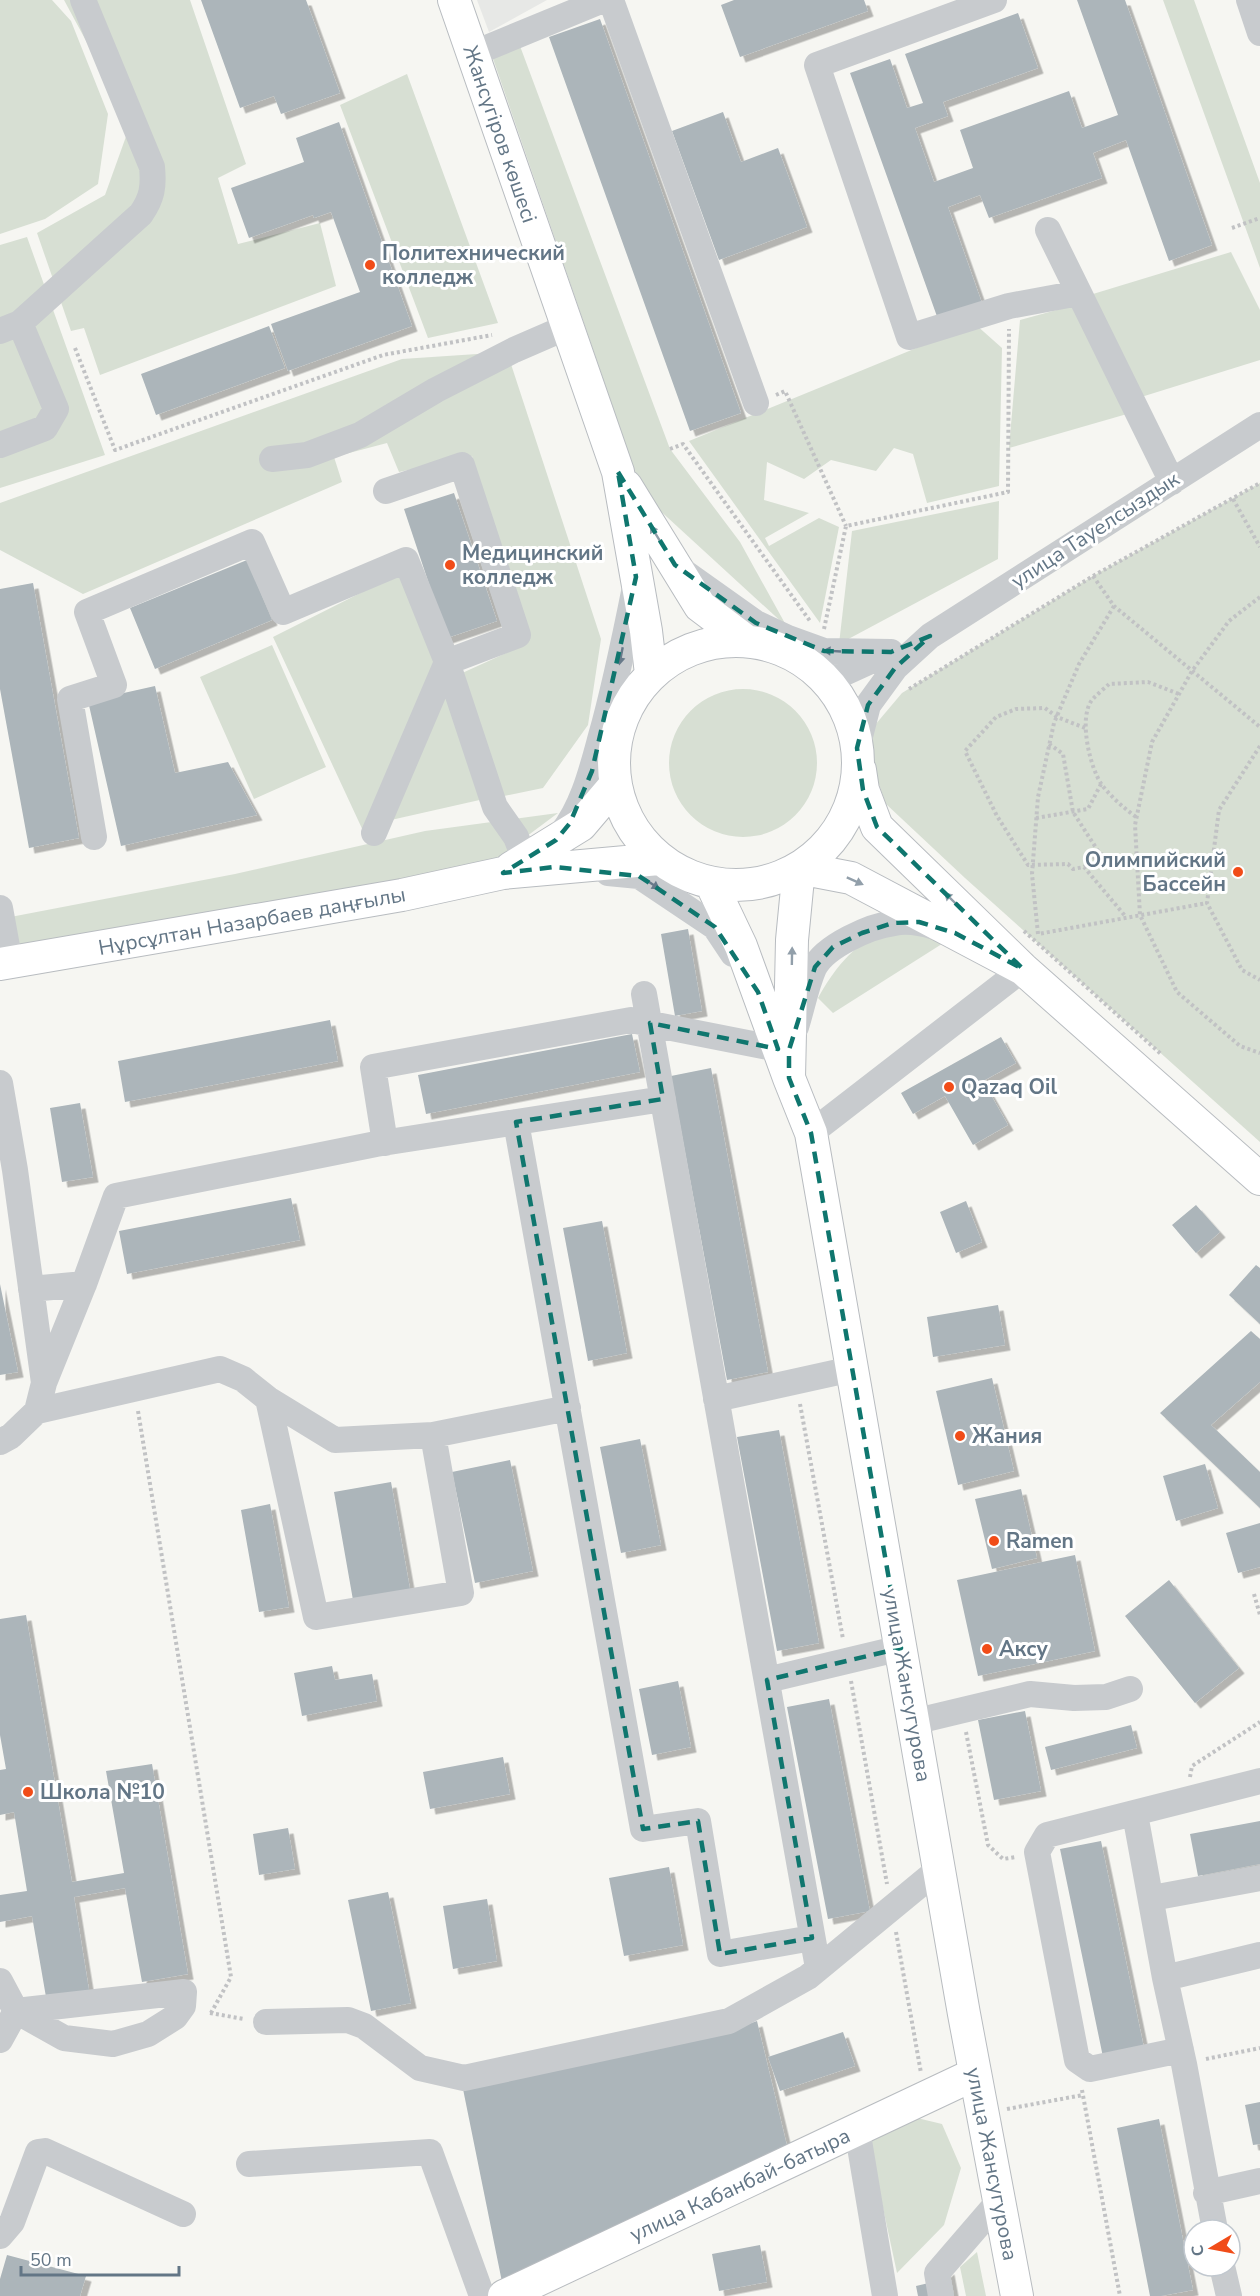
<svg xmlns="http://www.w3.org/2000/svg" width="1260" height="2296" font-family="'Nunito Sans',sans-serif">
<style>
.built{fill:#e7e8e6}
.green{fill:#d7dfd3}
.building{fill:#acb5ba;filter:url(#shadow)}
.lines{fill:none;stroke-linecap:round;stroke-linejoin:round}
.major-casing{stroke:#b8bcc0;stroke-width:34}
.path{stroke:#c1c2c4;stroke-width:4;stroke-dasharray:3 3;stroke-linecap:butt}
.minor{stroke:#c8cbce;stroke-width:26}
.major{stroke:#fff;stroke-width:32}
.oneway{fill:#929faa}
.oneway2{fill:#687a8a}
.marked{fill:none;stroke:#0f766e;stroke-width:4.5;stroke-dasharray:12 8;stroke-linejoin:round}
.poi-dot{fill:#f14c18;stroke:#fff;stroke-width:2}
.labels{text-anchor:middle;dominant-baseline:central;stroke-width:6;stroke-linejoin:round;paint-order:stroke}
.street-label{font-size:21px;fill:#637686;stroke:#fff}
.poi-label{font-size:21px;font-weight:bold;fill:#637686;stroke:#fff;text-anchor:start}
</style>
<defs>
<filter id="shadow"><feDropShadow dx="5.5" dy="5.5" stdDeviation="0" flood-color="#0004"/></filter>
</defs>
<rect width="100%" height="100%" fill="#f6f6f2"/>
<path class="built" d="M477,0H547L489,32Z"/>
<path class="green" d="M0,0H52L71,21L108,114L98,184L45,219L0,234Z
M64,0H190L246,164L218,178L238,244L320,223L336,286L100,375L84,328L71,331L37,233L105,195L128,131L98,63Z
M1163,0H1194L1260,183V268Z
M520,46L670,449L740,542L787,627L643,495L489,47Z
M407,74L498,323L428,338L340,105Z
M27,237L105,455L0,488V245Z
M1231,252L1260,310V360L1138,398L1093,294Z
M1075,305L1127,414L1009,448L1020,320Z
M975,324L1002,348L999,486L927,503L913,454L894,448L876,471L831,460L804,479L767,462L764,500L809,513L765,538L769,546L819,518L839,527L820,623L689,441Z
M507,352L601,639L588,725L543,788L499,797L460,674L528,643L472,456L399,472L387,443L334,457L342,482L83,594L0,550V503L402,359Z
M1260,483V1142L965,878L886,804L869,756L875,725L902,693L1093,576Z
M999,501L998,559L839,644L852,531Z
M402,572L444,655L365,835L273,637Z
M272,645L326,767L254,799L200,677Z
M450,674L484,799L391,820Z
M669 763a74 74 0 1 1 148 0a74 74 0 1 1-148 0Z
M558,813L487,866L0,949V919L235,874L425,831Z
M923,927L945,942L833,1013L818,998C833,971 852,945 882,933C893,928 911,929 923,927Z
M917,2118L942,2124L961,2168L944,2225L897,2273L868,2138Z
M977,2252L986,2296H966L960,2267Z"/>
<path class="building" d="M201,0H306L340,93L281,114L274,96L240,108Z
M734,0H864L868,11L740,57L721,5Z
M1077,0H1125L1212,245L1169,261L1126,140L1093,153L1102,178L989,218L980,195L948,207L983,306L939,322L850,73L890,59L907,108L923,103L905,54L1018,13L1038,68L943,102L948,116L915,128L934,182L973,168L960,130L1069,91L1082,128L1118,115Z
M600,19L741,413L690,431L549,37Z
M723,112L741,162L778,148L807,227L719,260L672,131Z
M339,122L412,326L288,371L271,324L360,292L331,212L314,218L313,215L249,238L231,188L304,162L296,138Z
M269,326L285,368L156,415L141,374Z
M454,493L497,621L447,638L404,509Z
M247,560L272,620L155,669L130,608Z
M33,583L79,838L29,848L0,689V589Z
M155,686L175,773L228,762L257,815L121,846L88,701Z
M688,929L702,1011L675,1016L661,934Z
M330,1020L338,1061L125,1102L118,1061Z
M632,1034L640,1072L426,1114L418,1075Z
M1001,1037L1016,1063L983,1081L1008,1125L973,1145L945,1096L913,1114L901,1093Z
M711,1068L768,1372L727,1380L671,1076Z
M80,1103L93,1177L62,1182L50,1108Z
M291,1198L300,1240L127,1274L119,1231Z
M966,1201L982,1242L956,1253L940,1212Z
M1196,1205L1220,1232L1196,1253L1172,1225Z
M602,1221L627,1353L588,1361L563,1228Z
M1256,1265L1260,1268V1324L1229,1295Z
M0,1284L18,1372L0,1375Z
M998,1305L1005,1345L933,1357L927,1317Z
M1251,1331L1260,1339V1382L1211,1425L1260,1472V1508L1160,1413Z
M992,1378L1014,1471L958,1485L936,1391Z
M779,1430L819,1643L777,1651L737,1437Z
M640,1439L661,1545L621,1553L600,1447Z
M510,1460L533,1571L475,1583L452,1472Z
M1205,1464L1218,1508L1176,1521L1163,1476Z
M391,1482L410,1589L353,1600L334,1492Z
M1021,1489L1037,1558L992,1569L975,1499Z
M270,1504L289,1607L259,1612L241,1510Z
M1260,1523V1567L1238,1573L1226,1533Z
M1075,1555L1095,1651L978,1676L957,1580Z
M1169,1580L1239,1668L1195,1703L1125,1616Z
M26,1615L72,1882L124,1873L106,1771L152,1764L188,1974L142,1982L125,1888L74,1897L89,1990L46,1997L32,1916L0,1922V1895L27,1891L14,1812L0,1815V1770L6,1769L0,1735V1619Z
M332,1666L335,1680L372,1674L377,1701L302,1716L294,1673Z
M678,1681L691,1747L652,1755L639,1689Z
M829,1699L870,1911L828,1919L787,1707Z
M1025,1711L1041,1791L994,1800L978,1720Z
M1131,1725L1137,1748L1051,1770L1045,1747Z
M503,1757L510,1794L430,1809L423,1772Z
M1260,1821V1864L1198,1876L1190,1834Z
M288,1828L295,1869L259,1875L253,1834Z
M1101,1841L1144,2048L1103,2057L1060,1849Z
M669,1867L683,1945L624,1956L609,1878Z
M388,1892L411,2003L371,2011L348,1900Z
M487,1899L497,1961L453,1969L443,1906Z
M757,2021L788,2150L502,2282L463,2089L725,2032Z
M843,2032L855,2066L780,2091L768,2057Z
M1260,2102V2144L1253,2145L1245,2105Z
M1159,2119L1193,2290L1161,2296H1150L1117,2128Z
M760,2245L767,2282L719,2291L712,2254Z
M7,2255L86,2276L80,2296H0V2279Z
M949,2269L954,2296H918L916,2286L933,2282Z"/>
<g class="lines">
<g class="major-casing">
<path id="major" d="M454,0L618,472L646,631L651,674
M626,486L700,606L745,640
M614 763a122 122 0 1 1 244 0a122 122 0 1 1-244 0Z
M860,770L863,790L877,827L1023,969L1260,1179
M511,868L581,825L615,785
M711,883L741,946L789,1078L792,940L799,868L851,878L1023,969
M0,964L402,895L503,873L659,859
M789,1078L811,1133L964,2014L1017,2296
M504,2296L975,2074"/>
</g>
<path class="path" d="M1232,228L1260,218
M75,348L115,450L383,355L492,335
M776,395L785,391L846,526
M670,449L683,444L810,621
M1233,499L1260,547
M1093,576L1114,606L1260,727
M1260,597L1229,621L1192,671L1152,742L1135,825L1140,915L1177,992L1240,1046L1260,1053
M1114,606L1079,664L1054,723L1038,797L1032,874L1038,934L1207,903
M824,629L846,526L1008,492L1009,329
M909,689L1093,576L1260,483
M1085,728L1057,717L1045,708L1016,709L996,717L965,751L997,816L1028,865L1068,864L1073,869L1084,867L1126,917
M1049,744L1063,754L1073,812L1100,854L1137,864
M1260,746L1219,810L1207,903L1242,970L1260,980
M1136,817C1123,807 1112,798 1102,785C1090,768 1078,718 1092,700C1097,694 1104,689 1109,684L1148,682L1179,694
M1036,818L1088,809L1101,784
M1084,867L1100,854
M1024,931L1161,1054
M800,1404L843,1639
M138,1411L231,1977L211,2013
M1254,1594L1260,1615
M851,1681L887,1884
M966,1732L988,1845L1003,1859L1016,1857
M1190,1777L1192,1766L1260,1722
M896,1932L921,2073
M210,2013L244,2019
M1206,2059L1260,2048
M1082,2090L1120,2296
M1007,2109L1083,2095"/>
<path class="minor" d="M611,0L756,403
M994,0L817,65L909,337L1009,306L1079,293
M1249,0L1260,33
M472,54L603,0
M1048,230L1172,482
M0,331L20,323L141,214C152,198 154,187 152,167L83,0
M0,445L45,428L56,409L20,323
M272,459L307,455L360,435L436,390L514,350L567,327
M680,569L756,623L788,638L824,651L891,652
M827,681L886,654
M857,748L868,705L895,668L930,636L1260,425
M374,833L447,662L518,635L462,465L386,491
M561,834C583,807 592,769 601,736C615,687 625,637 635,587
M94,837L70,699L114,685L87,612L252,542L283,612L406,560L447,662L495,807L516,837L525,860
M608,873L639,876L715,927L733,954
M0,908L10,963
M644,994L818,1968
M796,1027C802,1008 806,986 814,968C825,946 870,926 894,923C908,920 922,923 935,927
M0,1083L15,1170L44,1383L37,1411L11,1436L0,1442
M516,1122L643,1829L698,1821L720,1954L812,1938
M811,1133L1023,969
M385,1143L373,1067L631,1020L778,1049
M31,1289L84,1284
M44,1383L84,1284L116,1196L376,1144L663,1099
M268,1399L316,1617L461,1593L433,1435
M716,1399L852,1369
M37,1411L220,1369L243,1379L268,1399L335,1440L433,1435L568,1408
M767,1680L901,1648
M913,1722L1030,1694L1074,1698L1106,1697L1130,1689
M1135,1814L1165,1978L1184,2064L1215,2230
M1152,1898L1260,1878
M1165,1978L1260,1955
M0,1981L16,2011L0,2040
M184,1992L183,2006L175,2017L148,2034L113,2044L64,2038L16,2011Z
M266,2022L348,2020L364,2026L420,2068L464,2078L729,2021L808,1977L939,1869
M1181,2050L1090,2069L1077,2060L1037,1852L1047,1835L1260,1781
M857,2129L885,2296
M249,2164L430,2152L482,2296
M1206,2193L1260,2181
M0,2236L12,2222L38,2152L45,2151L183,2214
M1222,2266L1229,2296
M941,2296L937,2273L999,2201"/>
<use href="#major" class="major"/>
</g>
<defs><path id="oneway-solid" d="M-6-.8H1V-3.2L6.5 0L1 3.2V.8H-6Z" transform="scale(1.5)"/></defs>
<g class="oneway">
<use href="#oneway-solid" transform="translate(655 533) rotate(-122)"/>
<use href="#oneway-solid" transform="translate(855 881) rotate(24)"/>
<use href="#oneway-solid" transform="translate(951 899) rotate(-136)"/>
<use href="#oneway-solid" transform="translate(792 956) rotate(-89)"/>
</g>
<g class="oneway2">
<use href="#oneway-solid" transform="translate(832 651) rotate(-177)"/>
<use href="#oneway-solid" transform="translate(621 656) rotate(101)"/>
<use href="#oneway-solid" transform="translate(652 884) rotate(34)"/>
</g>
<path class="marked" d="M618,472L675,565L756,623L824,651L891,652L930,636L895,668L868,705L857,748L863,790L877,827L1023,969L955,933L919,922L893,923L862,933L833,947L815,967L789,1050V1078L811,1133L901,1648L767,1680L812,1938L720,1954L698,1821L643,1829L516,1122L663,1099L650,1023L778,1049L758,992L715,927L639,876L554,867L503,873L556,840L570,823L592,771L636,577Z"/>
<g class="poi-dot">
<circle cx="370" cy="265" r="6"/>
<circle cx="450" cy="565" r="6"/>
<circle cx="1238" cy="872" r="6"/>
<circle cx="949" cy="1087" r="6"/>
<circle cx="960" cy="1436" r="6"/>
<circle cx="994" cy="1541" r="6"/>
<circle cx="987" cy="1649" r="6"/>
<circle cx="28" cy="1792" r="6"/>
</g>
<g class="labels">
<g class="street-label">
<text transform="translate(500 134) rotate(71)">Жансүгіров көшесі</text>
<text transform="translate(1095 530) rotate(-33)">улица Тауелсыздык</text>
<text transform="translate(252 921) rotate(-10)">Нұрсұлтан Назарбаев даңғылы</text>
<text transform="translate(907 1685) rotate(80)">улица Жансугурова</text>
<text transform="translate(992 2164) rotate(79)">улица Жансугурова</text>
<text transform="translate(740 2185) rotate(-25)">улица Кабанбай-батыра</text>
</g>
<g class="poi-label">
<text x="382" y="253">Политехнический<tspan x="382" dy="24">колледж</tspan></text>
<text x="462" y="553">Медицинский<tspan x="462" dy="24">колледж</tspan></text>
<text x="1226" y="860" text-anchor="end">Олимпийский<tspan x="1226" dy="24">Бассейн</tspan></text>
<text x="961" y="1087">Qazaq Oil</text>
<text x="972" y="1436">Жания</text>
<text x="1006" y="1541">Ramen</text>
<text x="999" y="1649">Аксу</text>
<text x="40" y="1792">Школа №10</text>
</g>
</g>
<g transform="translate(1212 2248) rotate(260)"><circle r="28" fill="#ffffff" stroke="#c1c8cf" stroke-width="1.5"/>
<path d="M0-4.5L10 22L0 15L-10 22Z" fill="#f14c18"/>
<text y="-9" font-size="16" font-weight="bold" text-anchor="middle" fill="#637686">С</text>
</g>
<path d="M21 2266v9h158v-9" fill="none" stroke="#637686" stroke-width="3"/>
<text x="30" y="2266" font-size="18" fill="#637686" stroke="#ffffff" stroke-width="4.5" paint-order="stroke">50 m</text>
</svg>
